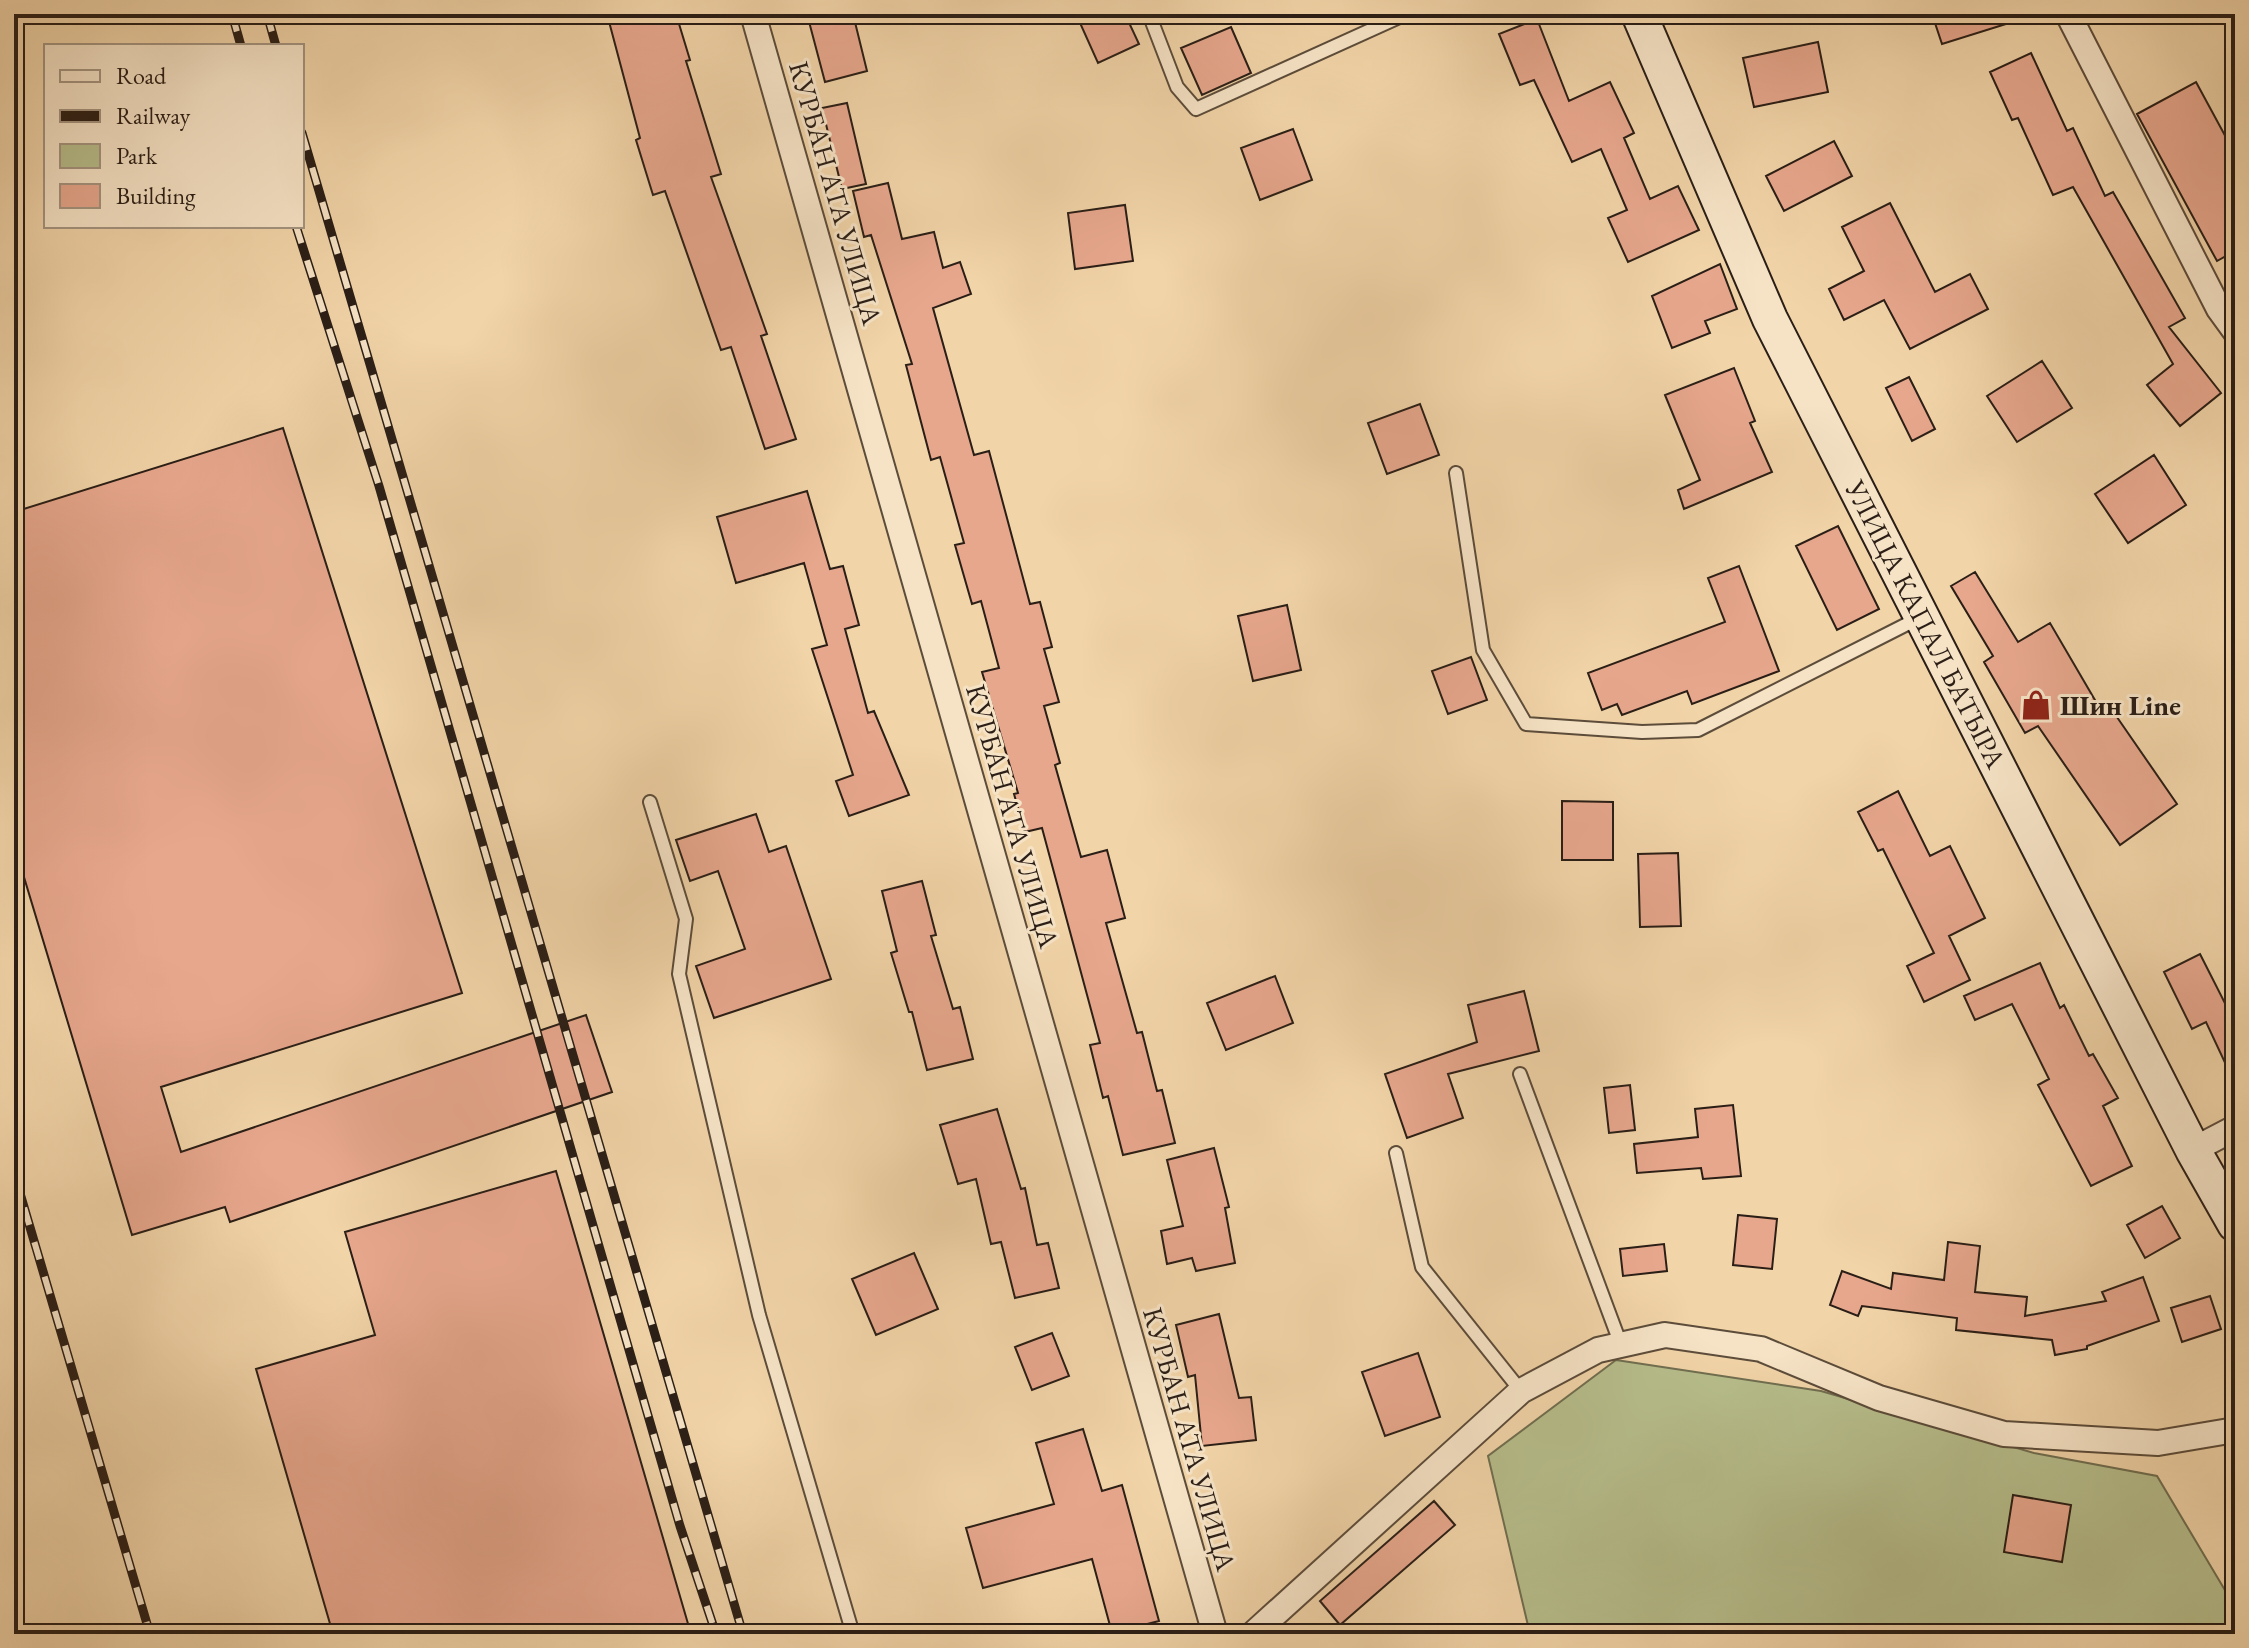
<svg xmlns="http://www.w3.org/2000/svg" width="2249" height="1648" font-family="'EB Garamond',serif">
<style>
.green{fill:#b6bd8b;stroke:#706e50;stroke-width:2}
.building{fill:#e7a78d;stroke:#2a1e16;stroke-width:2}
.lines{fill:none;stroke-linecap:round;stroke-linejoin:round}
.lane-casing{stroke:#5c4c3a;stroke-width:16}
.street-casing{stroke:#5c4c3a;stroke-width:28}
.secondary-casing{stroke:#2a1e16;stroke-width:38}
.lane{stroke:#f6e3c6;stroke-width:12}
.street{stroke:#f6e3c6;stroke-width:24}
.secondary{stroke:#f6e3c6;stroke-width:34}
.rail-casing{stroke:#2a1e16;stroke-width:9}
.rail{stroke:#f6e3c6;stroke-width:6;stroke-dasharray:18;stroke-linecap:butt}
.labels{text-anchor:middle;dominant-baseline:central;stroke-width:6;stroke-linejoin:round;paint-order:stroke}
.street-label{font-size:28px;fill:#2a1e16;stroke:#f6e3c6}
.poi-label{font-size:28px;font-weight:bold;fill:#2a1e16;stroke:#f6e3c6;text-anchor:start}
</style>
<rect width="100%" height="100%" fill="#f1d4a8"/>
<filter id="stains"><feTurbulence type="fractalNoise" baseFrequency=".0025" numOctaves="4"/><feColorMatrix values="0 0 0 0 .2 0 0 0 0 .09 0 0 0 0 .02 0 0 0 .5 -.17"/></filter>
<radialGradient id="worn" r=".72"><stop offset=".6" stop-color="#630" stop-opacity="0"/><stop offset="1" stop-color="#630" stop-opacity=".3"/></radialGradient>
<path class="green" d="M1616,1360L1821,1391L2034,1453L2157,1476L2235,1607V1634H1530L1488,1456Z"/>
<path class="building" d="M607,14H676L690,60L686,61L721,174L711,177L767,334L761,336L796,439L765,449L731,347L721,350L665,191L653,195L636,140L640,138Z
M807,14H853L867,71L825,82Z
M1076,14H1125L1139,44L1098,63Z
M1932,14H2022V19L1942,44Z
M1537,19L1569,101L1610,82L1634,133L1624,138L1650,199L1678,186L1699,230L1628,262L1608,218L1627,210L1601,149L1572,162L1534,80L1520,85L1499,34Z
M1231,27L1251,73L1202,95L1181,48Z
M1818,42L1828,92L1754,107L1743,58Z
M2031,53L2067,131L2073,128L2105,196L2113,192L2185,318L2169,327L2221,393L2180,426L2147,385L2173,364L2073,187L2053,195L2018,118L2012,120L1990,72Z
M2196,82L2235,154V251L2217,261L2137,114Z
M847,103L866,184L842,189L822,108Z
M1293,129L1312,180L1260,200L1241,148Z
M1834,141L1852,176L1784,211L1766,176Z
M888,183L902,239L934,232L943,268L960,262L971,294L933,308L974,455L989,451L1030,604L1040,602L1052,647L1044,649L1059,702L1044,706L1060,763L1055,765L1081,857L1107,850L1125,918L1106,923L1137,1033L1142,1032L1157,1091L1162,1090L1175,1143L1123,1155L1108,1096L1103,1098L1090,1045L1100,1043L1042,828L1025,832L1014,794L1018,793L982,672L999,668L981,601L972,604L955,545L964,543L940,457L931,460L906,365L912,364L871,235L864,237L853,191Z
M1890,203L1935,292L1970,274L1988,309L1910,349L1884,300L1844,320L1829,289L1864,271L1842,227Z
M1125,205L1133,261L1075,269L1068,213Z
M1720,264L1737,309L1705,321L1710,333L1672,348L1652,296Z
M2042,361L2072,408L2017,442L1987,396Z
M1734,368L1755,421L1750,423L1772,472L1684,509L1678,490L1700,480L1665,395Z
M1909,377L1935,429L1912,441L1886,388Z
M1420,404L1439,455L1387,474L1368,423Z
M283,428L462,993L161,1087L181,1152L586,1015L612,1092L230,1222L225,1207L132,1235L14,844V512Z
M2154,455L2186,505L2128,543L2095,494Z
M807,491L830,569L843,566L859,625L845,629L868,713L874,711L909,795L849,816L836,781L853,775L812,649L827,645L804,563L736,583L717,517Z
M1838,526L1879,609L1837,630L1796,546Z
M1739,566L1779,671L1692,704L1687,691L1622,715L1617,704L1602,710L1588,673L1725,622L1708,578Z
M1975,572L2018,642L2050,623L2102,712L2110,707L2177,804L2120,845L2038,726L2025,733L1984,662L1993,656L1951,586Z
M1287,605L1301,670L1253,681L1238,616Z
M1471,657L1487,700L1448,714L1432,671Z
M1898,791L1930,856L1950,846L1985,918L1949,936L1970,980L1924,1002L1907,966L1934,953L1883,849L1878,851L1858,812Z
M1562,801L1613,802V860H1562Z
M756,814L769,852L786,846L831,979L714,1018L696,966L745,949L718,871L690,881L676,840Z
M1678,853L1681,926L1640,927L1638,854Z
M922,881L936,935L931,936L953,1009L960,1007L973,1059L927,1070L912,1012H909L891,953L897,951L882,891Z
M2200,954L2235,1023V1084L2206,1022L2192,1029L2164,972Z
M2040,963L2060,1008L2064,1005L2089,1056L2093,1054L2118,1098L2103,1106L2132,1166L2091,1186L2038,1085L2049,1079L2012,1004L1975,1020L1964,996Z
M1275,976L1293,1023L1226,1050L1207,1003Z
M1524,991L1539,1051L1448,1074L1463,1118L1407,1138L1385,1074L1477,1042L1468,1005Z
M1630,1085L1635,1130L1609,1133L1604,1088Z
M1733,1105L1741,1176L1703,1179L1701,1168L1637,1173L1634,1144L1698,1137L1695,1109Z
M997,1109L1021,1189L1025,1188L1037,1245L1048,1243L1059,1288L1015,1298L1001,1242L991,1244L976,1179L958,1184L940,1125Z
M1214,1148L1229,1207L1225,1208L1235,1263L1196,1271L1192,1258L1167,1264L1161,1231L1183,1226L1167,1160Z
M556,1171L691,1634H333L256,1369L375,1335L345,1232Z
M2162,1206L2180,1238L2145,1258L2127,1225Z
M1738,1215L1777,1219L1772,1269L1733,1265Z
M1948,1242L1980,1246L1975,1292L2027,1297L2025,1316L2106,1301L2102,1292L2143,1277L2159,1321L2087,1346V1349L2055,1355L2052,1340L1956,1330L1957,1318L1862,1306L1858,1316L1830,1305L1842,1271L1891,1289L1893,1273L1944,1280Z
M1664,1244L1667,1271L1623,1276L1620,1249Z
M914,1253L938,1309L876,1335L852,1279Z
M2210,1296L2221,1329L2182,1342L2171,1308Z
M1219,1314L1239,1398L1251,1397L1256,1440L1202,1446L1195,1375L1188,1377L1176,1325Z
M1052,1333L1069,1376L1032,1390L1015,1347Z
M1418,1353L1440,1417L1385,1436L1362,1372Z
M1083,1429L1102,1491L1122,1485L1159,1621L1112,1633L1092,1559L983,1588L966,1528L1054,1504L1036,1443Z
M2013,1495L2071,1505L2062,1562L2004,1552Z
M1434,1501L1455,1525L1340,1625L1320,1601Z"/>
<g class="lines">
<g class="lane-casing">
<path id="lane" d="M1149,14L1177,87L1196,109L1406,14
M1456,473L1483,650L1526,724L1642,732L1698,730L1919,618
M650,802L686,919L679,974L759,1315L853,1634
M1520,1074L1621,1345
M1396,1153L1422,1267L1521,1391"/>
</g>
<g class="street-casing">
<path id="street" d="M753,14L1215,1634
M2068,14L2219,309L2235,331
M2193,1150L2235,1128
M1253,1634L1521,1391L1598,1350L1665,1335L1761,1349L1879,1398L2004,1434L2158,1443L2235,1430"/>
</g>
<g class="secondary-casing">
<path id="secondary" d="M1639,14L1770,319L2193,1150L2235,1224"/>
</g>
<use href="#lane" class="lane"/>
<use href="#street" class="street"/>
<use href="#secondary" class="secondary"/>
<g class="rail-casing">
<path id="rail" d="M232,14L241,46
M267,14L276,46
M302,133L743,1634
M296,226L379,486L680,1526L716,1634
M14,1173L150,1634"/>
</g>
<use href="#rail" class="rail"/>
</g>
<defs>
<g id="shop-bare" transform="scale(2.4)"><path d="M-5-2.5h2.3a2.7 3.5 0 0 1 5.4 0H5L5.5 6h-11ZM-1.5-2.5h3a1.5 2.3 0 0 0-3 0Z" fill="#8f2418" stroke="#f6e3c6" stroke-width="2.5" paint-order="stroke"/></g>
</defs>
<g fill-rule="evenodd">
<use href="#shop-bare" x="2036" y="705"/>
</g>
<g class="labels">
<g class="street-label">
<text transform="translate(836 193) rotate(74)">КУРБАН АТА УЛИЦА</text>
<text transform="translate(1926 624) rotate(63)">УЛИЦА КАПАЛ БАТЫРА</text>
<text transform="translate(1013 816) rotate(74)">КУРБАН АТА УЛИЦА</text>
<text transform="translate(1190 1439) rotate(74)">КУРБАН АТА УЛИЦА</text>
</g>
<g class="poi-label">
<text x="2060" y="705">Шин Line</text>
</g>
</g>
<rect width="2249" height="1648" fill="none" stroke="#f1d4a8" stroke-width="48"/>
<rect x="16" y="16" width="2217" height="1616" fill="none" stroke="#2a1e16" stroke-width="4"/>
<rect x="24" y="24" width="2201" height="1600" fill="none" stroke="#2a1e16" stroke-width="2"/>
<rect x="44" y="44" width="260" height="184" fill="#f6e3c6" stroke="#a49480" stroke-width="2"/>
<rect x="60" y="70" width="40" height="12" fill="#f6e3c6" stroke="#a49480" stroke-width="2"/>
<text x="116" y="84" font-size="24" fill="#2a1e16">Road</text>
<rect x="60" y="110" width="40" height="12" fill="#2a1e16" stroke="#a49480" stroke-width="2"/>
<text x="116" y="124" font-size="24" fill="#2a1e16">Railway</text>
<rect x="60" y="144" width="40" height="24" fill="#b6bd8b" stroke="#a49480" stroke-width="2"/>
<text x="116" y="164" font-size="24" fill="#2a1e16">Park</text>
<rect x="60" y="184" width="40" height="24" fill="#e7a78d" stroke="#a49480" stroke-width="2"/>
<text x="116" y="204" font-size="24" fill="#2a1e16">Building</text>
<rect width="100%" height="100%" filter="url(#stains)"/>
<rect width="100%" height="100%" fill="url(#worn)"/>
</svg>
